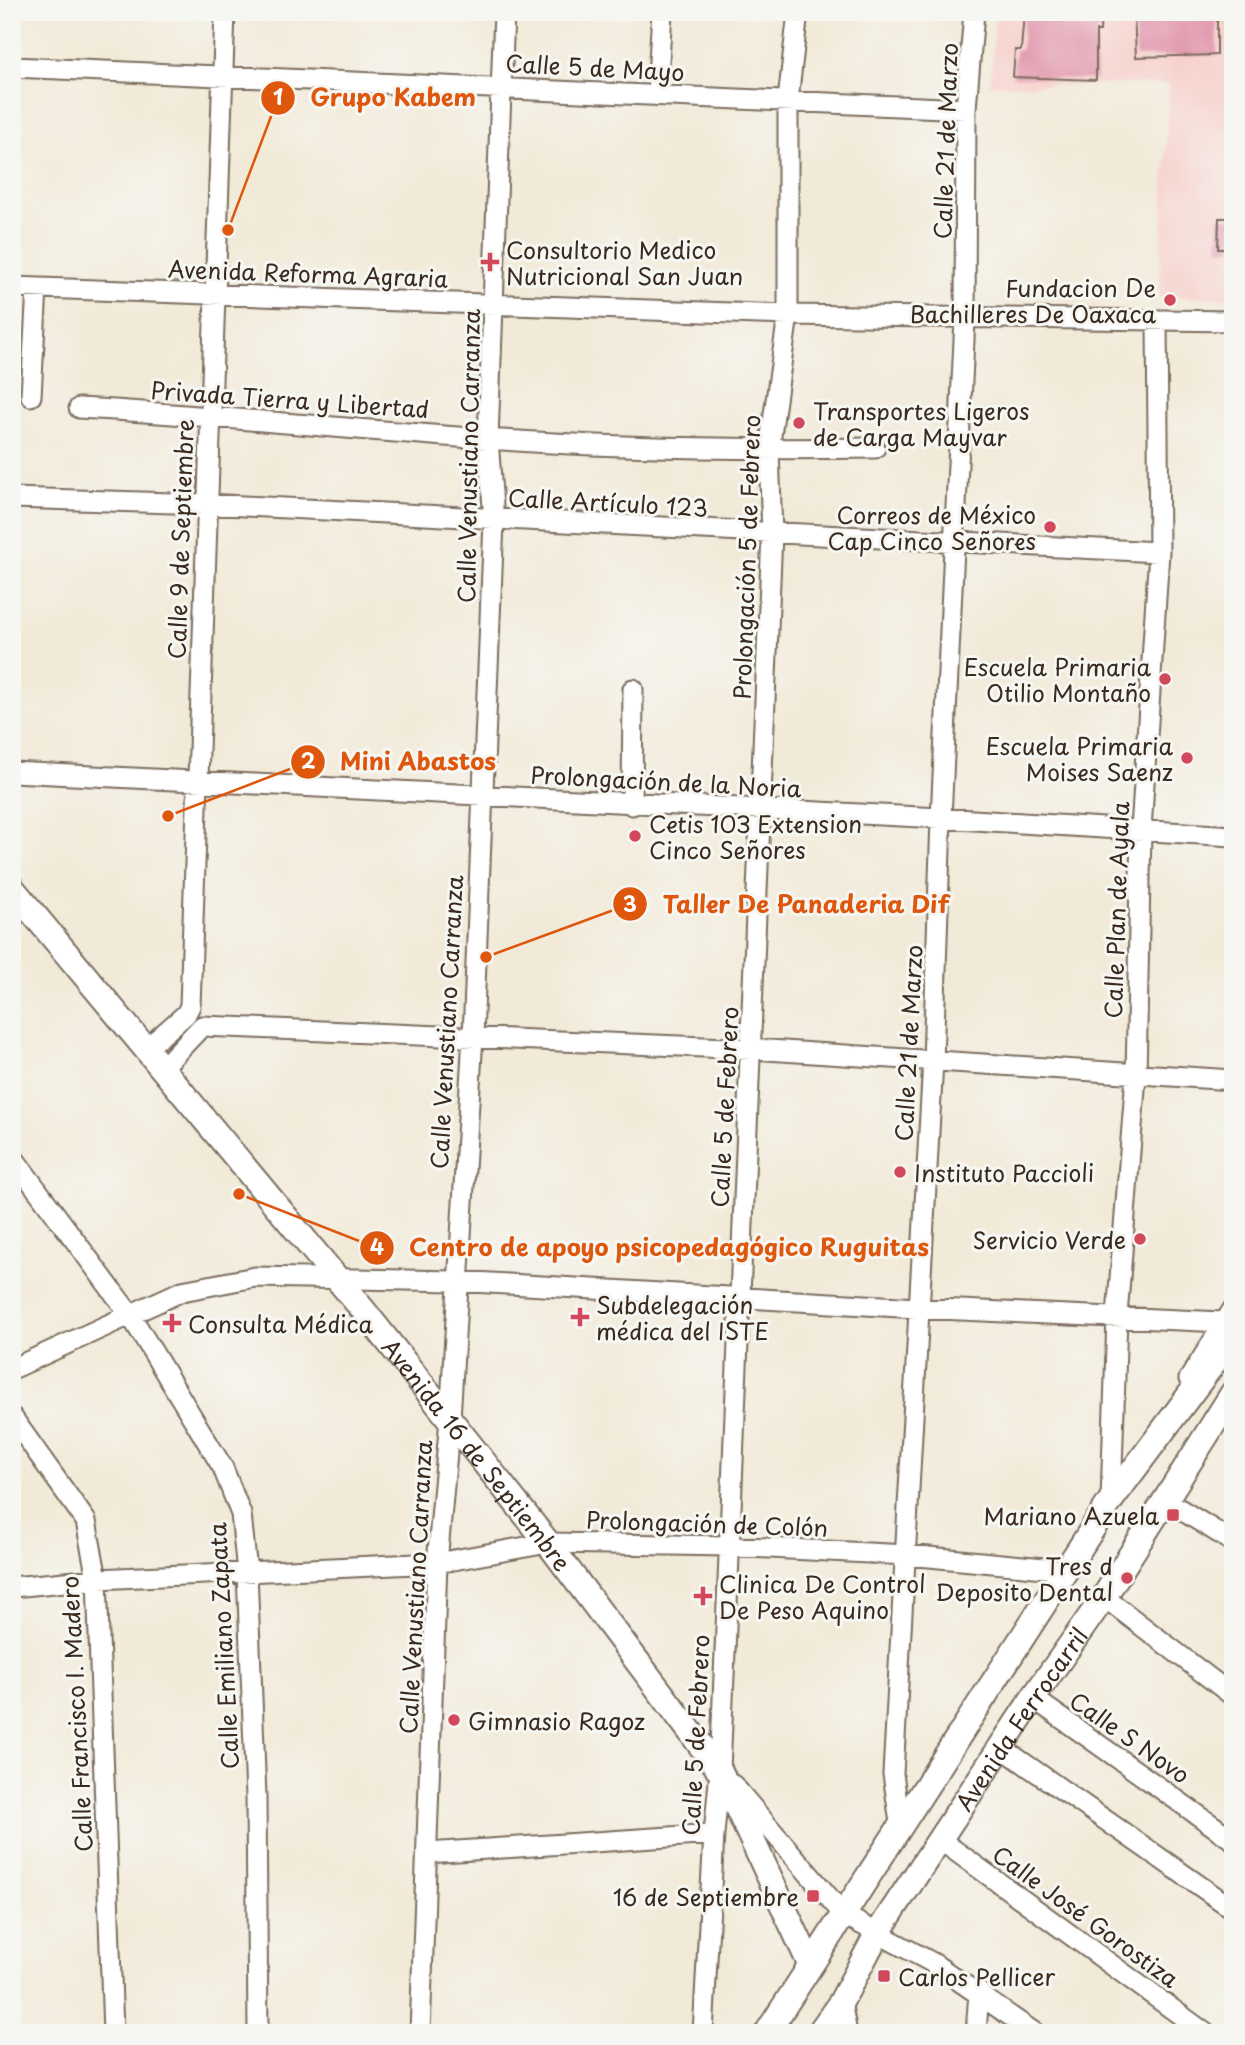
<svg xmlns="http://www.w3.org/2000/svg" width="1245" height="2045" font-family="'Playpen Sans',sans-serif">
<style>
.built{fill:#f7d0cb}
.building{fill:#e195ac}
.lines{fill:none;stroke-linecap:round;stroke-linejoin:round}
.minor-casing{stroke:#7b6d5f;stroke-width:23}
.major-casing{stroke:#7b6d5f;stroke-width:28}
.minor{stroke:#fff;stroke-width:19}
.major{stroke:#fff;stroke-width:24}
.poi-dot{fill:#d1495b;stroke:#f6f6f2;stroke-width:2.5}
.labels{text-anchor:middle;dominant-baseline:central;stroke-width:6;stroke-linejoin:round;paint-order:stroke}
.street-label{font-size:23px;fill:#3b2a1e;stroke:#f6f6f2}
.poi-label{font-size:23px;fill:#3b2a1e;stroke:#f6f6f2;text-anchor:start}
.leader{fill:none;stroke:#df570d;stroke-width:2.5}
.callout-dot{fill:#df570d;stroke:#f6f6f2;stroke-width:2.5}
.mark-label{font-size:21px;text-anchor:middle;font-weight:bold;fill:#fff}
.callout-label{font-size:24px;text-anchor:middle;font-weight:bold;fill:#df570d;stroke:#f6f6f2;stroke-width:6;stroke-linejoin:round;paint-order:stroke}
</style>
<rect width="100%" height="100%" fill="#f6f6f2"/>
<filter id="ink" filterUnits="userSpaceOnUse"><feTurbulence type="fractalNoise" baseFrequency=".0143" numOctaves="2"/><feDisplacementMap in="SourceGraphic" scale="14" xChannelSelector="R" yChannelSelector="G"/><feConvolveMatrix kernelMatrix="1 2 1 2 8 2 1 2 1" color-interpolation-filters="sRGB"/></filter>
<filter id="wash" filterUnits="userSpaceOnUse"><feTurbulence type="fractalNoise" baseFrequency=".00686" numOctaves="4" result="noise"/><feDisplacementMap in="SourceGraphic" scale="28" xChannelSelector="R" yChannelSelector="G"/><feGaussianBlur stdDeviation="1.57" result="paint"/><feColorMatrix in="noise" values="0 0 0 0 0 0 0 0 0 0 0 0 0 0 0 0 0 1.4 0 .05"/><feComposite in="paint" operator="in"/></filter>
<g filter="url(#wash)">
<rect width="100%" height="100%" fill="#f2ead8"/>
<path class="built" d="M996,12H1233V298L1159,297L1169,84L990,85Z"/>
<g id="blocks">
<path class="building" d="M1024,12H1101L1100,31H1096V80L1013,77L1015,50H1021Z
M1134,12H1217V55L1136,57Z
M1219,218H1233V249H1218Z"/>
</g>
</g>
<g filter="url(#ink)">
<use href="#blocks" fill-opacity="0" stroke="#7b6d5f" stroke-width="2"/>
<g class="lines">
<g class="minor-casing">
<path id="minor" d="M12,67L966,109
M657,94L662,12
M12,287L788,315L1233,321
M31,396L37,288
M79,408C216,415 351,430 487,439C616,448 746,450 875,448
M12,498L205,504L1159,552
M12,772L941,818L1233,836
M632,805L633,689
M146,1049L186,1014L190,1006L225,12
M162,1068L202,1026L752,1049L1233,1080
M12,1156L131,1316L223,1468L241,1514L247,1572L256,1797L258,2033
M12,1369L182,1291L255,1277L456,1281L917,1308L1223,1322
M1189,1379L1233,1309
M12,1417L86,1521L97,1579L113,2033
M1111,1500L1117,1316L1136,1076L1141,830L1159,552L1157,320
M1167,1501L1233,1542
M12,1587L97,1579L437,1563L548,1543L729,1546L908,1555L1066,1570
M1104,1597L1233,1696
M1033,1698L1233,1840
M1002,1748L1233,1909
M733,1785L844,1915L933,1963L1035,2033
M900,1823L893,1774L933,1061L941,818L965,319L966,109L974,12
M939,1839L1205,2033
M427,1853L714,1834
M841,2002L847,2033
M420,2033L437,1563L450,1419L473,1036L494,521L488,439L504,12
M703,2033L714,1834L720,1771L772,534L769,450L788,315V100L798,12
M976,2033L979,1992"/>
</g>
<g class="major-casing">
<g id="major">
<path id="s1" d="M12,888L364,1311L548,1543L720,1771L810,1964"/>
<path d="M767,2033L1111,1500L1233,1337"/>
<path id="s2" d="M819,2033L841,2002L877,1934L1033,1698L1104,1597L1233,1393"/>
</g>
</g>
<use href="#minor" class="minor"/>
<use href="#major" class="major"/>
</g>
</g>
<g class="poi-dot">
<path d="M486.5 251.5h7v7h7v7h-7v7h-7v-7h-7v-7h7z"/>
<circle cx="1170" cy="300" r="7"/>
<circle cx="799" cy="423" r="7"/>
<circle cx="1050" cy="527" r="7"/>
<circle cx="1165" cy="679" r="7"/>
<circle cx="1187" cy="758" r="7"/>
<circle cx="635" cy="836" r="7"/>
<circle cx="900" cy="1172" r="7"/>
<circle cx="1140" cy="1239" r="7"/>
<path d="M576.5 1306.5h7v7h7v7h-7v7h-7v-7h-7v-7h7z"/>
<path d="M168.5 1312.5h7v7h7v7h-7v7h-7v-7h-7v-7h7z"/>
<rect x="1166" y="1508" width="14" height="14" rx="3.5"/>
<circle cx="1127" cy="1578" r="7"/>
<path d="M699.5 1585.5h7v7h7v7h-7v7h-7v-7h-7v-7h7z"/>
<circle cx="454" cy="1720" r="7"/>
<rect x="806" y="1889" width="14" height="14" rx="3.5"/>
<rect x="877" y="1969" width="14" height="14" rx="3.5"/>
</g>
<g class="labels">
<g class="street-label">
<text transform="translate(595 67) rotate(3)">Calle 5 de Mayo</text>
<text transform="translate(945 141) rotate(-88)">Calle 21 de Marzo</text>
<text transform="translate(308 273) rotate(2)">Avenida Reforma Agraria</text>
<text transform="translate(290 399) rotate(4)">Privada Tierra y Libertad</text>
<text transform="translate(468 456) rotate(-89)">Calle Venustiano Carranza</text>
<text transform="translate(608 502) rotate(3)">Calle Artículo 123</text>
<text transform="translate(180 539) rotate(-88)">Calle 9 de Septiembre</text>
<text transform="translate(746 557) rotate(-88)">Prolongación 5 de Febrero</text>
<text transform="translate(666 781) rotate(3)">Prolongación de la Noria</text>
<text transform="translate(1116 910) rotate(-88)">Calle Plan de Ayala</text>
<text transform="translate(446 1022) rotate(-87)">Calle Venustiano Carranza</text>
<text transform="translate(908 1043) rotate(-87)">Calle 21 de Marzo</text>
<text transform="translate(724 1107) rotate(-87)">Calle 5 de Febrero</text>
<text stroke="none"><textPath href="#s1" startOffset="733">Avenida 16 de Septiembre</textPath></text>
<text transform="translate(707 1523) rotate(2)">Prolongación de Colón</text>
<text transform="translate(415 1587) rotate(-87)">Calle Venustiano Carranza</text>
<text transform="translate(223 1646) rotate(-93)">Calle Emiliano Zapata</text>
<text transform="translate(76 1714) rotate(-93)">Calle Francisco I. Madero</text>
<text stroke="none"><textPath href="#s2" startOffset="374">Avenida Ferrocarril</textPath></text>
<text transform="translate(695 1735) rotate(-87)">Calle 5 de Febrero</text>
<text transform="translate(1130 1737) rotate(35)">Calle S Novo</text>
<text transform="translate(1086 1916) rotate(36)">Calle José Gorostiza</text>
</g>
<g class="poi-label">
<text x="506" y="249">Consultorio Medico<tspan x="506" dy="26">Nutricional San Juan</tspan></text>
<text x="1156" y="287" text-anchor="end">Fundacion De<tspan x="1156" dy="26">Bachilleres De Oaxaca</tspan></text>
<text x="813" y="410">Transportes Ligeros<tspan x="813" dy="26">de Carga Mayvar</tspan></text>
<text x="1036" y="514" text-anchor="end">Correos de México<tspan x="1036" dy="26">Cap Cinco Señores</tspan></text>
<text x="1151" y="666" text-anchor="end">Escuela Primaria<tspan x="1151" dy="26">Otilio Montaño</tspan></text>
<text x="1173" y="745" text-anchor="end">Escuela Primaria<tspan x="1173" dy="26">Moises Saenz</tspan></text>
<text x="649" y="823">Cetis 103 Extension<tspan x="649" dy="26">Cinco Señores</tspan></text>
<text x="914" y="1172">Instituto Paccioli</text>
<text x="1126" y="1239" text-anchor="end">Servicio Verde</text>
<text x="596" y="1304">Subdelegación<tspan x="596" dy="26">médica del ISTE</tspan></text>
<text x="188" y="1323">Consulta Médica</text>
<text x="1159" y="1515" text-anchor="end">Mariano Azuela</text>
<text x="1113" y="1565" text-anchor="end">Tres d<tspan x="1113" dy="26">Deposito Dental</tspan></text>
<text x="719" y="1583">Clinica De Control<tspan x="719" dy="26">De Peso Aquino</tspan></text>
<text x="468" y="1720">Gimnasio Ragoz</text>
<text x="799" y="1896" text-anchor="end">16 de Septiembre</text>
<text x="898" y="1976">Carlos Pellicer</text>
</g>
</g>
<path class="leader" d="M228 230L278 98M168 816L308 762M486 957L630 904M239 1194L377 1248"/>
<g class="callout-dot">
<circle cx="228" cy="230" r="7"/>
<circle cx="168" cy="816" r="7"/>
<circle cx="486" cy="957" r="7"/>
<circle cx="239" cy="1194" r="7"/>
<circle cx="278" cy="98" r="18"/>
<circle cx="308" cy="762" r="18"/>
<circle cx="630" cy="904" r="18"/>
<circle cx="377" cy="1248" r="18"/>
</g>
<g class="mark-label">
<text x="278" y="105">1</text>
<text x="308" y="769">2</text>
<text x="630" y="912">3</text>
<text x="377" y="1255">4</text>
</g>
<g class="callout-label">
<text x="393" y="106">Grupo Kabem</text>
<text x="418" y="770">Mini Abastos</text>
<text x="806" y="913">Taller De Panaderia Dif</text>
<text x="669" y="1256">Centro de apoyo psicopedagógico Ruguitas</text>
</g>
<rect width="1245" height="2045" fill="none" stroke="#f6f6f2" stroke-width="42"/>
</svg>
